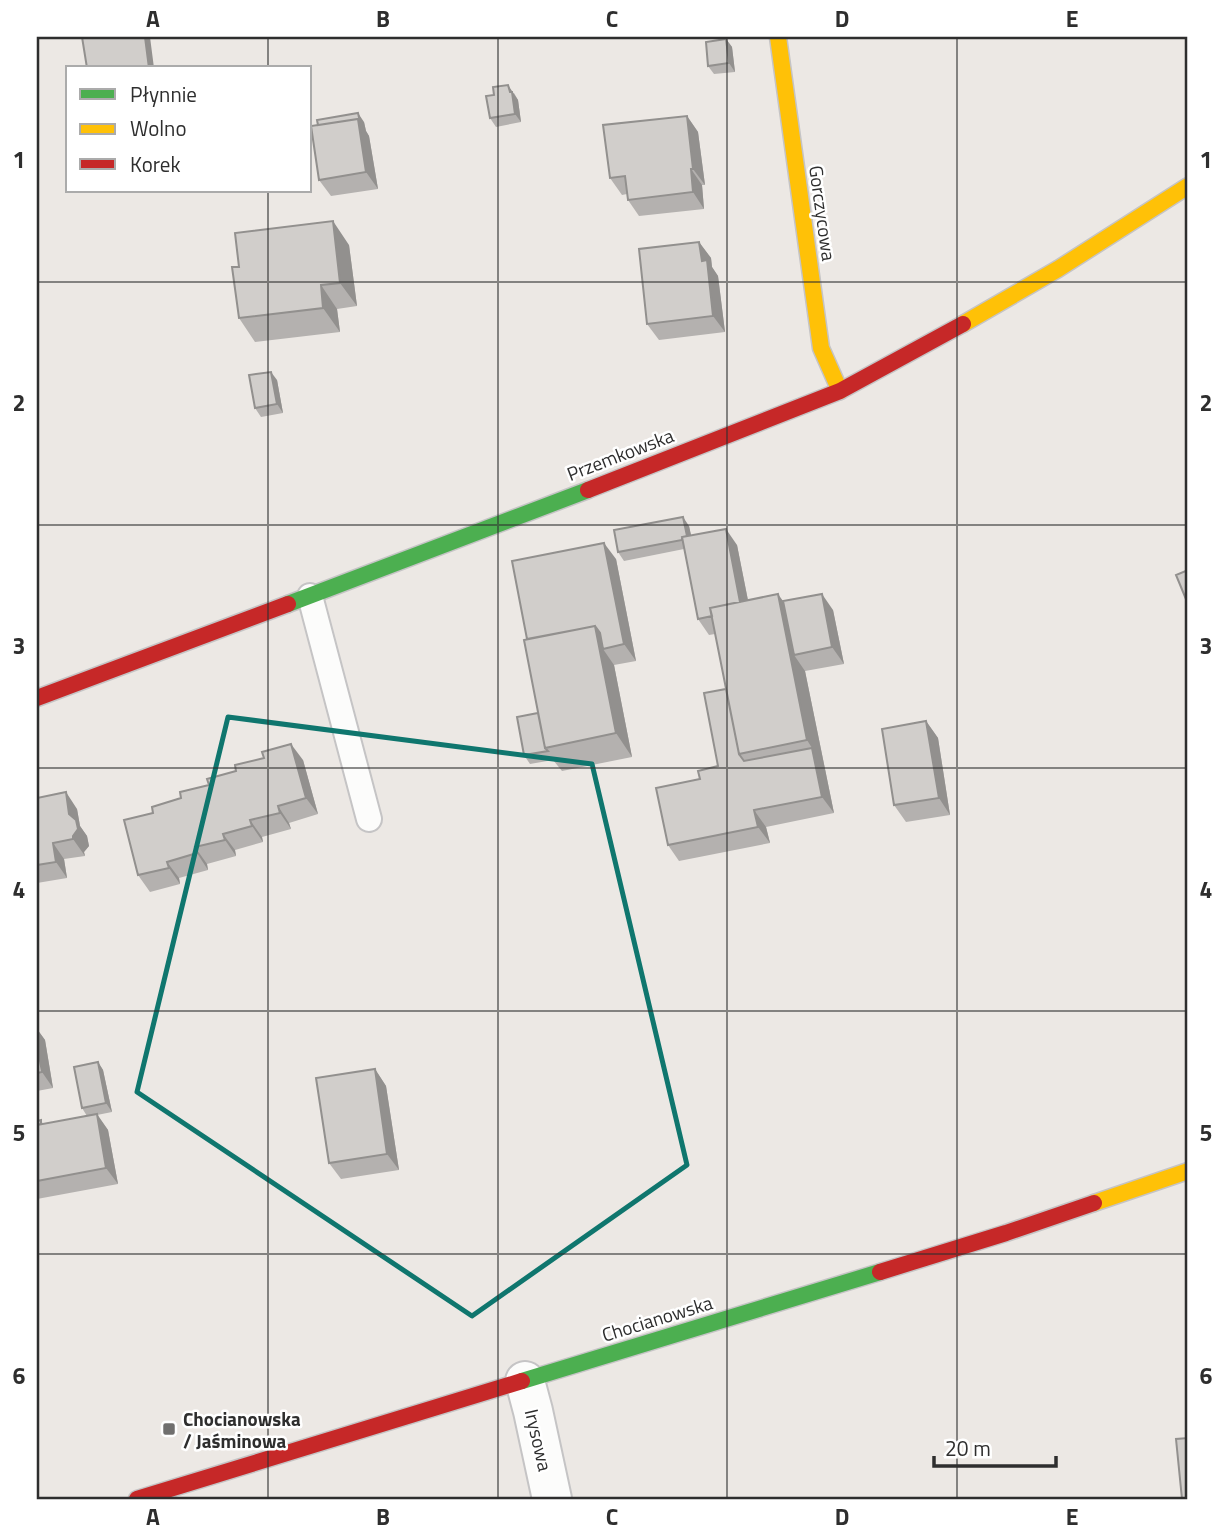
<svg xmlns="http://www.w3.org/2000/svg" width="1225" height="1536" font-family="'Titillium Web',sans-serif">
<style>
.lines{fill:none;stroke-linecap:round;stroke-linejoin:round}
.lane-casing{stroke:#c5c4c5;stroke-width:28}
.street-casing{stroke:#c5c4c5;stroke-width:42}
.fast-casing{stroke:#c5c4c5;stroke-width:19}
.slow-casing{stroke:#c5c4c5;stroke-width:19}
.jam-casing{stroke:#c5c4c5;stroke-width:19}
.lane{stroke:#fcfcfb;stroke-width:24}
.street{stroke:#fcfcfb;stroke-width:38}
.fast{stroke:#4caf50;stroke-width:16}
.slow{stroke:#ffc107;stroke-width:16}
.jam{stroke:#c62828;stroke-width:16}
.wall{fill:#b4b1af}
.shaded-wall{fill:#92908e}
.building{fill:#d1cecb;stroke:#92908e;stroke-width:2}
.marked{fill:none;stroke:#0f766e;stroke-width:5;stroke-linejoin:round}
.grid{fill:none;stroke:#2e2e2e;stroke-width:2;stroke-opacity:0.55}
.poi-dot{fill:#706f6e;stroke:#fff;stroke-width:2.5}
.labels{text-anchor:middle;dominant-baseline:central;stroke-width:5;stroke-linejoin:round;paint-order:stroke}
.street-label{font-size:19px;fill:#2e2e2e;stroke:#fff}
.poi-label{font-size:19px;font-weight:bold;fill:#2e2e2e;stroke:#fff;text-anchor:start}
.neatline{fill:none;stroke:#2e2e2e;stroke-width:2.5}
.grid-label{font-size:23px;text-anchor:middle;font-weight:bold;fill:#2e2e2e}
</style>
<rect width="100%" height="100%" fill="#ece8e4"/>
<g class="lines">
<g class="lane-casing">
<path id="lane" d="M310,596L369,819"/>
</g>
<g class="street-casing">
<path id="street" d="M525,1381L533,1411L552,1499"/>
</g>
<g class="fast-casing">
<path id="fast" d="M288,604L588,490
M522,1381L880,1272"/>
</g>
<g class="slow-casing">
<path id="slow" d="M778,37L821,348L840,391
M963,324L1058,269L1188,186
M1094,1203L1188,1171"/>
</g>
<g class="jam-casing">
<path id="jam" d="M588,490L840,391L963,324
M37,698L288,604
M880,1272L1006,1233L1094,1203
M137,1499L522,1381"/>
</g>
<use href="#lane" class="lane"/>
<use href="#street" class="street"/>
<use href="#fast" class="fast"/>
<use href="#slow" class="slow"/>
<use href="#jam" class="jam"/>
</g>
<path class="wall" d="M726,39L732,47L735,72L714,74L708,66Z
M514,93L518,100L521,122L496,127L490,118Z
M687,116L698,132L705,185H702L704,209L639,216L628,200L627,194L622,195L610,178Z
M364,122L366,131L369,136L378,189L331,196L319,180Z
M699,242L711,258L712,267L718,276L725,332L659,340L647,324Z
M349,245L357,306L337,309L340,332L255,342L239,318Z
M277,380L283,413L261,417L255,408Z
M689,526L691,536L737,545L748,600L783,601L833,610L844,664L805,671L834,813L766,827L770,843L679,861L668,845L700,779L718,766L726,689L715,634L709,635L698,619L684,549L624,561L618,552Z
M616,559L636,661L614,665L632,757L562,771L553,760L530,764L524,755L538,713L527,639Z
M926,721L938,738L950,815L906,822L894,805Z
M303,760L318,814L289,823L291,829L262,837L263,842L235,850L236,856L207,864L208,870L179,878L180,884L150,892L138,875L153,813L209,785Z
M37,798L77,809L80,826L87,836L89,846L84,852L85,856L64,859L67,878L37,883Z
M37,1029L45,1040L53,1088L37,1091Z
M98,1062L103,1070L112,1112L97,1115L108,1130L118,1184L37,1199V1121L41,1120L43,1124L87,1116L82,1108Z
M375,1069L386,1086L399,1170L341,1179L329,1163Z"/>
<path class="shaded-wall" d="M145,37H150L154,68H149Z
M726,39L732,47L735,72L729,63Z
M508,85L518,100L521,122L515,114Z
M358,113L364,122L366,131L369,136L378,189L366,172L358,119Z
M687,116L698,132L705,185L693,169Z
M691,169L702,185L704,209L693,192Z
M333,221L349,245L357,306L340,283Z
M699,242L711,258L712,267L718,276L725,332L713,316L702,261Z
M321,285L337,309L340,332L323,308Z
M271,372L277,380L283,413L277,404Z
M683,517L689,526L694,548L688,539Z
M726,529L737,545L753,626L742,610Z
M604,543L616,559L636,661L624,644Z
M778,594L795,618L794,655L805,671L834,813L822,797L812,748L807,740Z
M822,594L833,610L844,664L832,647Z
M595,626L610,647L603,649L614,665L632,757L616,733Z
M926,721L938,738L950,815L939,798Z
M291,744L303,760L318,814L306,798Z
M66,792L77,809L80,826L87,836L89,846L84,852L85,856L73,839Z
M278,806L289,823L291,829L280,813Z
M754,810L766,827L770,843L758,827Z
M250,820L262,837L263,842L252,826Z
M223,834L235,850L236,856L225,840Z
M53,843L64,859L67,878L56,862Z
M195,847L207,864L208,870L197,853Z
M167,862L179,878L180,884L169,868Z
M37,1029L45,1040L53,1088L42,1072L37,1044Z
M98,1062L103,1070L112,1112L106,1103Z
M375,1069L386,1086L399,1170L387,1154Z
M97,1114L108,1130L118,1184L106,1168Z"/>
<path class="building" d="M82,37H145L149,68H87Z
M726,39L729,63L708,66L706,42Z
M508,85L510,92H512L515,114L490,118L486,96L494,95L493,87Z
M358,113L360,122L358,119L318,125L317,120Z
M687,116L693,169H691L693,192L628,200L625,176L610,178L603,125Z
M358,119L366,172L319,180L311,126Z
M333,221L340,283L321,285L323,308L239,318L232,267H239L235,233Z
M699,242L702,261L707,260L713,316L647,324L639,249Z
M271,372L277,404L255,408L249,375Z
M683,517L687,536L682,537V540L618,552L614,530Z
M726,529L740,602L710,608L712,616L698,619L682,537Z
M604,543L624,644L603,649L600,633L595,626L527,639L512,561Z
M1188,570V604L1176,575Z
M778,594L807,740L739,754L710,608Z
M822,594L832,647L794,655L783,601Z
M595,626L616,733L545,748L524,640Z
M726,689L739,754L744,761L812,748L822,797L754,810L758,827L668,845L656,788L700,779L698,771L718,766L704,693Z
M538,713L545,748L548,751L524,755L517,717Z
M926,721L939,798L894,805L882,729Z
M291,744L306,798L278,806L280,813L250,820L252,826L223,834L225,840L195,847L197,853L167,862L169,868L138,875L124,820L153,813L152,807L181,798L180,792L209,785L207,779L236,771L235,765L264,758L262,752Z
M66,792L69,814L76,820L78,829L73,836V839L53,843L56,862L37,865V798Z
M37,1044L42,1072L37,1073Z
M98,1062L106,1103L82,1108L74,1067Z
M375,1069L387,1154L329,1163L316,1078Z
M97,1114L106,1168L37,1181V1125Z
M41,1120V1124L37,1125V1121Z
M1188,1438V1499H1182L1176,1439Z"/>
<path class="marked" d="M228,717L592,764L687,1165L472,1316L137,1092Z"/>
<path class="grid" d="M268,37V68M498,37V1499M727,37V1499M957,37V1499M268,191V1499M37,282H1188M37,525H1188M37,768H1188M37,1011H1188M37,1254H1188"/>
<rect class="poi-dot" x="162" y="1422" width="14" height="14" rx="3.5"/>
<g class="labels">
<g class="street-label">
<text transform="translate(823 213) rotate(82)">Gorczycowa</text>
<text transform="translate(620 454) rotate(-21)">Przemkowska</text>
<text transform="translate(657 1318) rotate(-17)">Chocianowska</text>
<text transform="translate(539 1440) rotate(77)">Irysowa</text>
</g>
<g class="poi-label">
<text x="183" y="1418">Chocianowska<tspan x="183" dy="22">/ Jaśminowa</tspan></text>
</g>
</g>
<rect width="1225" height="1536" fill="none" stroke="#ffffff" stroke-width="77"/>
<rect x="66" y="66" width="245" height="126" fill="#ffffff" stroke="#ababab" stroke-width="2"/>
<rect x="80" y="89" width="35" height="10" fill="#4caf50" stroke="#ababab" stroke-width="2"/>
<text x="130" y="102" font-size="21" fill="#2e2e2e">Płynnie</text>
<rect x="80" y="124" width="35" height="10" fill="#ffc107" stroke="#ababab" stroke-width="2"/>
<text x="130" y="136" font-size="21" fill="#2e2e2e">Wolno</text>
<rect x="80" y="159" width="35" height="10" fill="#c62828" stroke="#ababab" stroke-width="2"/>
<text x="130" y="172" font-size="21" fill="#2e2e2e">Korek</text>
<path d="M934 1456v10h122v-10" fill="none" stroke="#2e2e2e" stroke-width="3.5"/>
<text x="945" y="1456" font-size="21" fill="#2e2e2e" stroke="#ffffff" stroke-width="5" paint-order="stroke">20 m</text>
<rect x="38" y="38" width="1148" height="1460" class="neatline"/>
<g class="grid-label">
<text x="153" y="27">A</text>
<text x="383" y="27">B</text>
<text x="612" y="27">C</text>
<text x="842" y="27">D</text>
<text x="1072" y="27">E</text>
<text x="19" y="168">1</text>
<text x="1206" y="168">1</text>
<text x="19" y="411">2</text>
<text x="1206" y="411">2</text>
<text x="19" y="654">3</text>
<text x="1206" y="654">3</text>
<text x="19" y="898">4</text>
<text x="1206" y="898">4</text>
<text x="19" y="1141">5</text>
<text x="1206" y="1141">5</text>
<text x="19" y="1384">6</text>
<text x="1206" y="1384">6</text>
<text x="153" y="1525">A</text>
<text x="383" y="1525">B</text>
<text x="612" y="1525">C</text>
<text x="842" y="1525">D</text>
<text x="1072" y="1525">E</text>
</g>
</svg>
